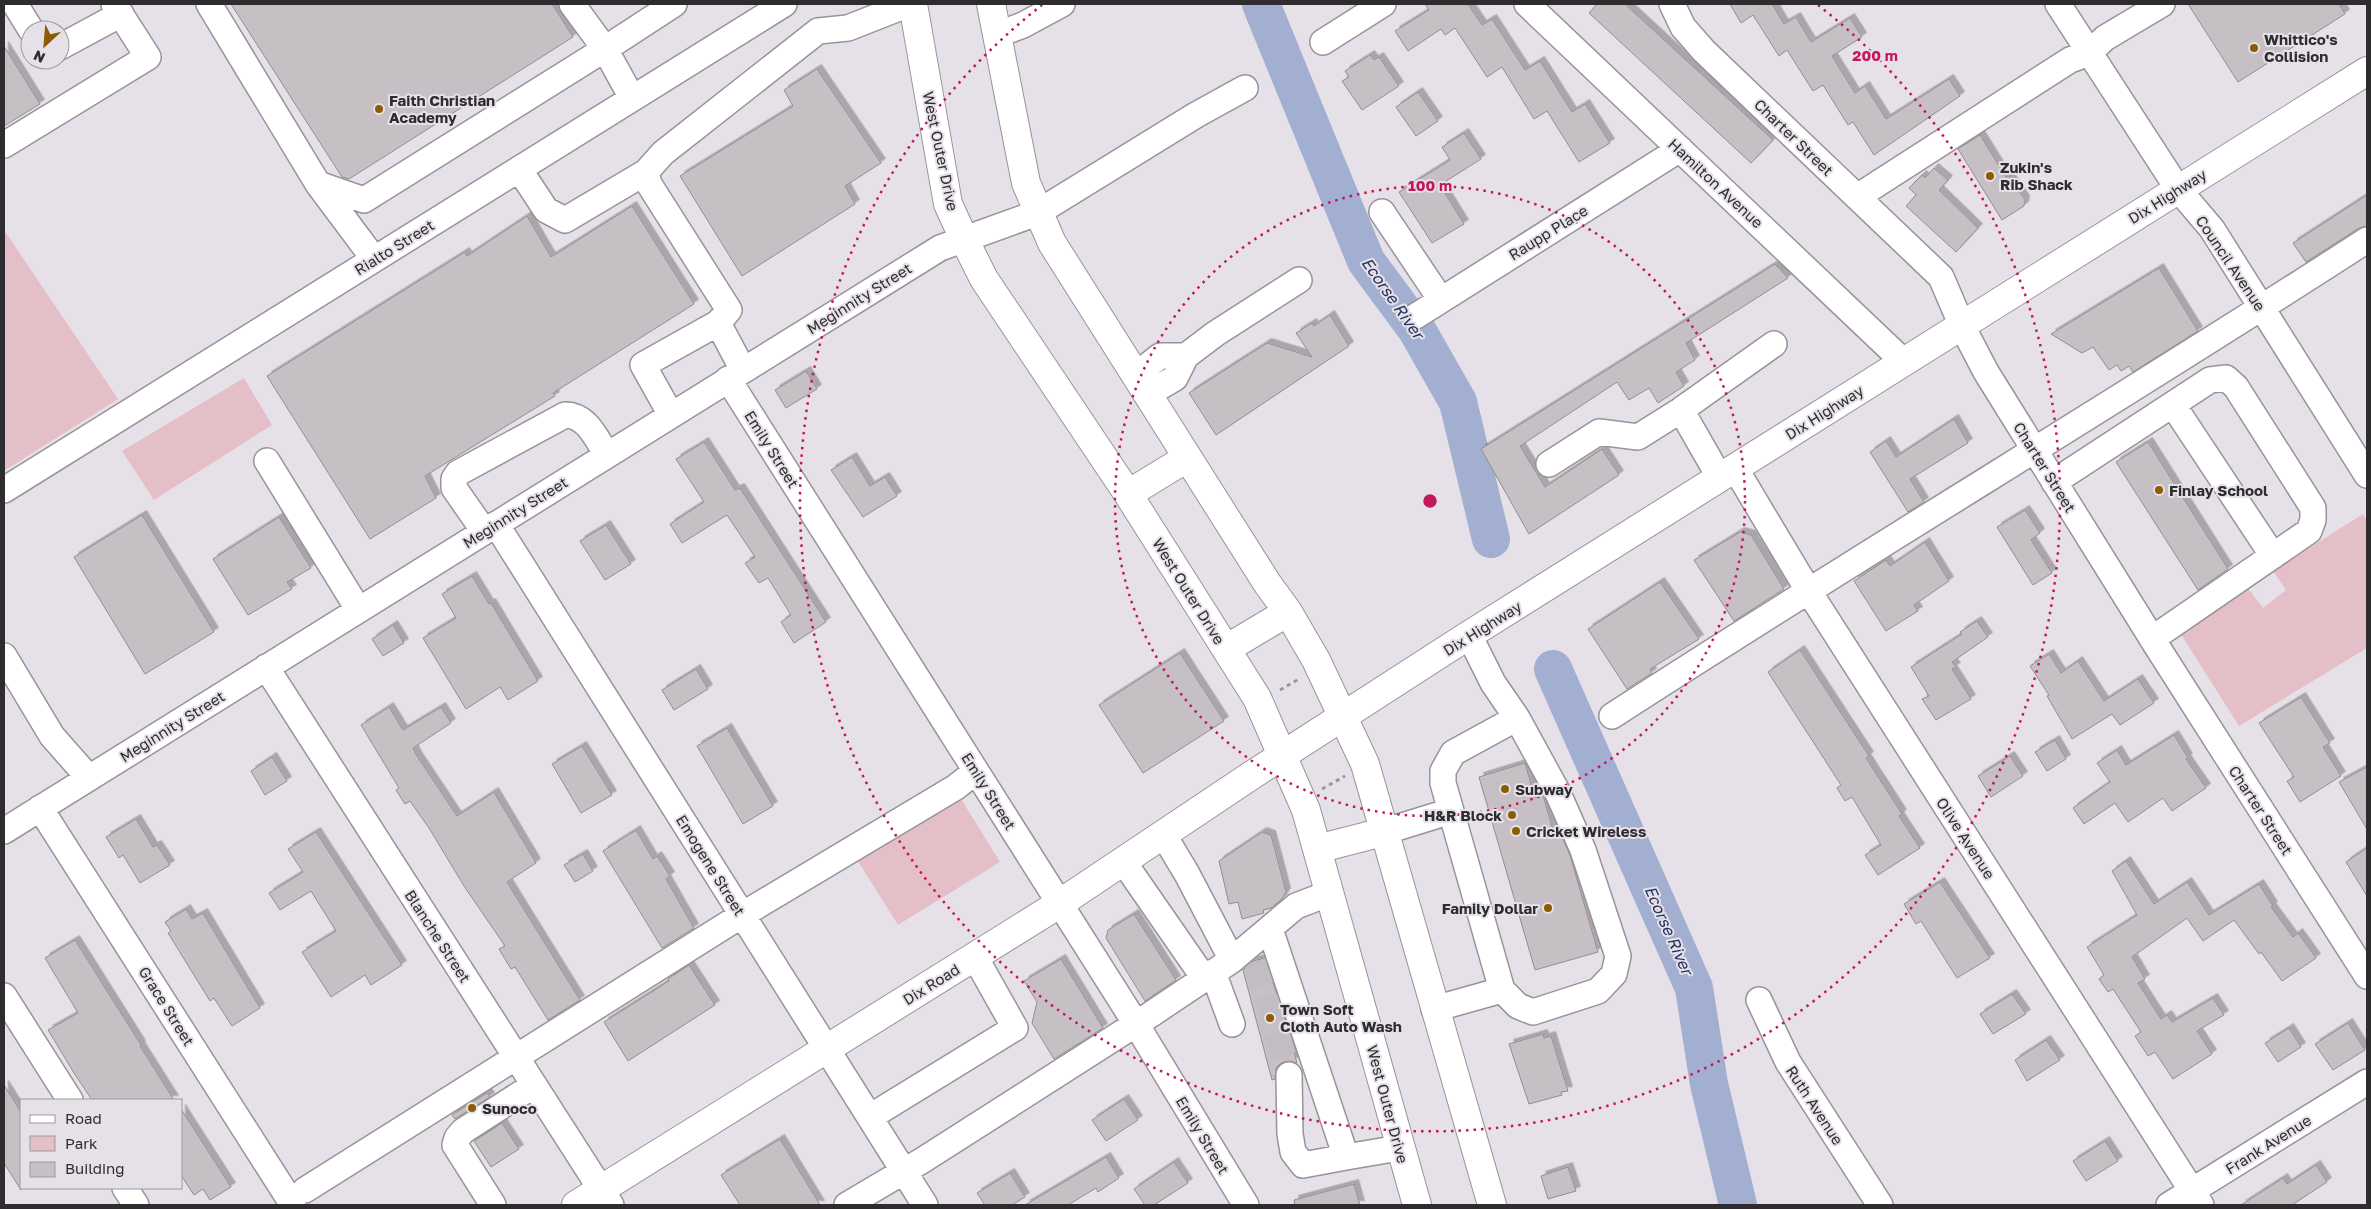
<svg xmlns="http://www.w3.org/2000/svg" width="2371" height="1209" font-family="'Golos Text',sans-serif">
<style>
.green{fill:#e5bfc8}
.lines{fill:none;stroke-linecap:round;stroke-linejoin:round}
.river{stroke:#a3afd1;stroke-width:38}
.building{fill:#c6bfc4;stroke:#938d91;filter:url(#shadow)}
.minor-tunnel{stroke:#c1bdc3;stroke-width:25;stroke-dasharray:25 12;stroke-linecap:butt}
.minor-casing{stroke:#989399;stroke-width:28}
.major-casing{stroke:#989399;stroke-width:30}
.path{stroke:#99959a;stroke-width:3;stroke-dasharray:4 4;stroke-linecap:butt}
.minor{stroke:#fff;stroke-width:25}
.major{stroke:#fff;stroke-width:28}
.ring{fill:none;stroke:#c2185b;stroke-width:2.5;stroke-dasharray:2.5 5}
.poi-dot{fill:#8c5b05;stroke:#e6e1e8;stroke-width:2}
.labels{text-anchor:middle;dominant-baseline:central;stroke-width:4;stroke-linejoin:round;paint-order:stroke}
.poi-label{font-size:15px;font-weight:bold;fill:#2e2c2e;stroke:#e6e1e8;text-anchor:start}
.street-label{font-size:15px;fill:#2e2c2e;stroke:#e6e1e8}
.water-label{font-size:16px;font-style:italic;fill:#25315e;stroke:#e6e1e8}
.centre{fill:#c2185b;stroke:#e6e1e8;stroke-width:2.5}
.ring-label{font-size:15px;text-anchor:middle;font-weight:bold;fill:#c2185b;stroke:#e6e1e8;stroke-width:4;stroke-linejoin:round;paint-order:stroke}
</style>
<defs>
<filter id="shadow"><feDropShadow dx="4.5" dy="-4.5" stdDeviation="0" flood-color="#0004"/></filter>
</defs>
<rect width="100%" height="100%" fill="#e6e1e8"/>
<path class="green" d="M4,230L118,399L4,471Z
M244,378L272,425L154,500L122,451Z
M2363,514L2367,521V648L2239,726L2180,633L2248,588L2263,608L2286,590L2273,571Z
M958,794L1000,862L898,925L856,858Z"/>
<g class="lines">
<path class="river" d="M1261,4L1366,261L1417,330L1458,402L1491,539
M1553,669L1694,988L1709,1084L1738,1205"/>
</g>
<path class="building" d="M231,4H552L573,37L349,179L342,177Z
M1425,4H1468L1482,25L1492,19L1525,70L1540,61L1572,112L1585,104L1610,143L1579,162L1547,111L1534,119L1502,67L1487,77L1455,28L1445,35L1441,29L1408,51L1395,31L1429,10Z
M1597,4H1625L1773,140L1751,163L1589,13Z
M1730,4H1772L1784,24L1796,17L1811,42L1850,18L1862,37L1832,56L1855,93L1865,86L1886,119L1949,79L1960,96L1874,155L1853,122L1848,125L1823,85L1813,91L1787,50L1779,56L1753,15L1741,23Z
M2188,4H2339L2345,14L2238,82Z
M4,46L40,104L4,126Z
M1370,55L1374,60L1379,57L1399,86L1362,110L1342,81L1349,77L1345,71Z
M817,69L881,163L845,186L855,204L742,276L680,176L793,106L784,90Z
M1418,92L1438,121L1416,136L1396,107Z
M1464,133L1481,159L1440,185L1464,224L1432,243L1399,192L1450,160L1442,147Z
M1980,135L2006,177L2009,176L2025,200L2024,206L2002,220L1958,149Z
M1934,168L1948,180L1939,190L1978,228L1956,252L1906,206L1916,195L1909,188L1922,175L1925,178Z
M2367,195V226L2359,228L2306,262L2293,243Z
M632,206L694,304L553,393L555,396L425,476L436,498L370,539L267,376L465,252L467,256L527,216L551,257Z
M1775,264L1788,278L1686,343L1695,360L1676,372L1684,386L1658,403L1649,388L1629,400L1617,382L1520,446L1545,487L1602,449L1619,475L1529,534L1481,449Z
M2159,268L2198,331L2133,372L2129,366L2121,371L2117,365L2109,370L2093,347L2082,353L2051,334Z
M1330,315L1349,346L1216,435L1189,393L1267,343L1312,357L1296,333L1312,323L1314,326Z
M806,371L817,389L786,408L775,390Z
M1954,419L1968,443L1910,479L1924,502L1908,512L1870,452L1886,441L1896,457Z
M704,442L735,490L740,488L826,622L794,643L781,622L791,615L768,578L759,583L745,563L755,557L727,515L682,543L670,524L704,502L676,459Z
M2148,442L2228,569L2198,590L2116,462Z
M852,457L870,486L885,477L897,496L863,517L831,470Z
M2025,510L2040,533L2031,540L2052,573L2033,585L1997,527Z
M142,515L214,632L145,674L74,557Z
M279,517L311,568L287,582L292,589L248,615L213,559Z
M606,525L631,564L605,580L580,541Z
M1740,532L1751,535L1784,589L1734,621L1694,560Z
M1925,542L1949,581L1914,605L1918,611L1886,631L1854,581L1886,560L1890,566Z
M472,576L489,604L491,603L538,681L508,700L500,687L466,709L423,638L456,618L442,594Z
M1660,582L1699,639L1650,669L1652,673L1627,689L1588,629Z
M1977,621L1988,637L1952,662L1956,667L1952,669L1971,699L1936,720L1922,699L1929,696L1911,667L1962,634L1960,632Z
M393,625L404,643L383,656L372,639Z
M1800,650L1869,756L1866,758L1902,814L1899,816L1920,848L1878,875L1865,855L1881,845L1852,797L1845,801L1837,788L1841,785L1768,672Z
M1180,653L1224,721L1143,773L1099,705Z
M2049,654L2061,673L2078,661L2104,701L2138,679L2154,703L2120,725L2112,714L2072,739L2047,696L2049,695L2030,666Z
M696,669L708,689L674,710L662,690Z
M2301,697L2330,743L2323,747L2341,776L2300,802L2287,781L2294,777L2259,723Z
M389,707L403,730L441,707L451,723L413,748L417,756L457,816L494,792L536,863L507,882L580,1000L548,1020L515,967L511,969L499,949L505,946L464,886L429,828L410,801L405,804L396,790L399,788L361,725Z
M727,728L773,806L743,824L697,746Z
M2174,735L2188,758L2186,759L2206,788L2172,811L2163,798L2128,822L2115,803L2084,824L2073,808L2110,782L2097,763L2117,750L2126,765Z
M2055,740L2066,759L2047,771L2035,752Z
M582,746L612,795L581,813L552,764Z
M2010,756L2023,776L1991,797L1978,776Z
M272,757L287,781L265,795L251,771Z
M1525,763L1535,798L1543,795L1555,837L1561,835L1570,855L1598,952L1535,970L1479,777Z
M2367,767V829L2339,782Z
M136,819L153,847L157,845L170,865L140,883L123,855L119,858L106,837Z
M636,830L653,859L657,856L670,876L666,879L694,928L662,948L603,851Z
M316,832L402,965L371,985L365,975L331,997L302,952L336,931L311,891L280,910L269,893L303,872L288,849Z
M1262,832L1271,835L1286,892L1282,899L1271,908L1263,910L1264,913L1242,919L1238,902L1229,904L1219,861Z
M2367,848V896L2346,862Z
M583,854L593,871L575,882L564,865Z
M2126,861L2154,904L2187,882L2209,915L2259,884L2273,906L2271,907L2293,937L2298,933L2316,958L2282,981L2261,952L2259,954L2234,920L2203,941L2187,918L2132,957L2145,979L2138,983L2161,1019L2167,1015L2172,1022L2213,998L2224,1015L2197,1031L2212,1054L2173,1079L2155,1052L2148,1056L2135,1036L2141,1032L2113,989L2108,992L2099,979L2104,975L2087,947L2137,915L2112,871Z
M1940,882L1990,958L1957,978L1921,921L1916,924L1904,904Z
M186,909L192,919L203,913L260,1008L232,1026L214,998L210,1001L168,933L171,931L165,922Z
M1134,914L1176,980L1145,1001L1106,938L1108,930Z
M75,940L141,1045L140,1046L174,1100H92L74,1073L48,1030L78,1013L45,958Z
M1265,958L1287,1025L1297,1063L1289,1061L1281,1063L1276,1068L1275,1079L1272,1080L1243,970L1253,961Z
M1061,959L1103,1028L1054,1059L1032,1023L1037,1002L1024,981Z
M689,965L715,1005L628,1061L604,1022L669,981L668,979Z
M2012,994L2026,1014L1993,1034L1980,1014Z
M2348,1023L2365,1050L2333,1070L2315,1044Z
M2289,1028L2301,1047L2278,1062L2265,1043Z
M1543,1034L1544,1038L1551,1036L1568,1091L1561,1092L1562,1095L1529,1104L1509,1044Z
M2046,1040L2060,1060L2027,1081L2015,1060Z
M4,1085L21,1112V1190L4,1163Z
M487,1093L490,1097L455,1119L452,1115Z
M1124,1099L1138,1120L1106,1141L1092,1120Z
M181,1109L231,1187L210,1200L203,1189L194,1195L181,1175Z
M502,1123L519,1149L491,1167L474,1141Z
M780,1139L820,1205H740L721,1175Z
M2105,1141L2118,1161L2086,1181L2073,1161Z
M1106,1157L1119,1178L1098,1192L1096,1188L1068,1205H1025Z
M1174,1162L1188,1183L1154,1205H1145L1134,1189Z
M2316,1165L2327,1182L2292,1205H2241L2283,1178L2287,1184Z
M1568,1167L1576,1191L1548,1199L1541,1176Z
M1010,1173L1025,1197L1012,1205H985L977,1193Z
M1354,1184L1360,1205H1295L1294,1200Z"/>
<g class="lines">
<path class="minor-tunnel" d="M1256,961L1289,1075"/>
<g class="minor-casing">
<path id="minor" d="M15,4L31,30
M209,4L318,184L364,200L605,49L632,98
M572,4L605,49L674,4
M1527,4L1904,362
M1672,4L1683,27L1704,51L1941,277L1962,326L1986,372L2156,645L2367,976
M2058,4L2178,189L2212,229L2367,475
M997,35L1023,25L1062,4
M1323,42L1383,4
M60,47L121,14
M4,145L148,57L114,4
M519,169L546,210L565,220L646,172L663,153L818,31L848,28L909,4
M646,172L649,184L729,310L718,323L643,365L671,415
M318,184L374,259
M1857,197L2070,60L2089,53L2105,38L2162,4
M1382,212L1441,300
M1416,316L1680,149
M718,323L743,370
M1136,375L1160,356H1186
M728,379L1136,1024L1246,1205
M1148,394L1175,378L1186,356L1215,334L1299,280
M2173,405L2273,556
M1681,410L1774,344
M267,461L358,609
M1549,464L1599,432L1638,437L1681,410L1720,478
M1735,468L1808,590L2201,1205
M2054,482L2210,380L2226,378L2236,387L2313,508V520L2309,531L2152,639
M4,490L784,4
M496,524L925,1205
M484,531L454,488V479L458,473L565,415C587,415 596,438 607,455
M1469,635L1493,683L1517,718L1557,791L1583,850L1618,956L1614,974L1598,991L1533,1012L1518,1006L1502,990L1443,783V771L1453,753L1517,718
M4,656L52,736L89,778
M266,667L611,1205
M1612,716C1862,554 2117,402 2367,240
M40,808L293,1205
M4,831L940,248L1037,213L1196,115L1245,88
M1383,832L1451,811
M1163,834L1187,874L1232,960
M1123,861L1204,978
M1270,929L1346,1157L1399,1148
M1213,972L1232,1024
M4,996L70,1100
M1759,1000L1788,1062L1880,1205
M1434,1009L1502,990
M1289,1075L1290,1134L1293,1152L1303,1165L1346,1157
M870,1117L1015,1028L975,957
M125,1188L136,1205
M305,1190L742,915L956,787L976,771
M493,1205L455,1145L457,1138L463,1131L534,1085
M847,1205L923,1160L1150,1015L1232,960L1296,906L1330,893
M2169,1205L2367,1082"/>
</g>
<g class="major-casing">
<path id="major" d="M913,4L948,204L964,239L984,279L1128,494L1257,698L1306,810L1417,1205
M991,4L1026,183L1052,243L1267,583L1288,612L1316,660L1365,764L1492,1205
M1128,494L1187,458
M1226,649L1288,612
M1317,849L1383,832
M576,1205L1059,904L1252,775L1469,635L2367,71"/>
</g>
<path class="path" d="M1280,690L1299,679
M1322,789L1345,776"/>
<use href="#minor" class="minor"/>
<use href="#major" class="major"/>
</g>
<g class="ring">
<circle cx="1430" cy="501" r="315"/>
<path d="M1818 5A630 630 0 1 1 1042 5"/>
</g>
<g class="poi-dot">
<circle cx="2254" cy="48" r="5"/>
<circle cx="379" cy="109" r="5"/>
<circle cx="1990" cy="176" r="5"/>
<circle cx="2159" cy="490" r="5"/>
<circle cx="1505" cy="789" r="5"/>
<circle cx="1512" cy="815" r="5"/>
<circle cx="1516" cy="831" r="5"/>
<circle cx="1548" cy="908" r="5"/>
<circle cx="1270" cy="1018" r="5"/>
<circle cx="472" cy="1108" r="5"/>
</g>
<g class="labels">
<g class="poi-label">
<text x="2264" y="39">Whittico's<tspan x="2264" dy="17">Collision</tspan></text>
<text x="389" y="100">Faith Christian<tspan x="389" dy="17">Academy</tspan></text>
<text x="2000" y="167">Zukin's<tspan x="2000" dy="17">Rib Shack</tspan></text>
<text x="2169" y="490">Finlay School</text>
<text x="1515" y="789">Subway</text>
<text x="1502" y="815" text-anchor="end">H&amp;R Block</text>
<text x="1526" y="831">Cricket Wireless</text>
<text x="1538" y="908" text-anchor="end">Family Dollar</text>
<text x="1280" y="1009">Town Soft<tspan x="1280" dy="17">Cloth Auto Wash</tspan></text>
<text x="482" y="1108">Sunoco</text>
</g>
<g class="street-label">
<text transform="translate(1794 137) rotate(44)">Charter Street</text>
<text transform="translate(941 151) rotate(78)">West Outer Drive</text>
<text transform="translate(1716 183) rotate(43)">Hamilton Avenue</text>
<text transform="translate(2167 196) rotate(-32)">Dix Highway</text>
<text transform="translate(1548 232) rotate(-32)">Raupp Place</text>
<text transform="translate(394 247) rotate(-32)">Rialto Street</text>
<text transform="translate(2231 263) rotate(56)">Council Avenue</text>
<text transform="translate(859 298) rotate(-32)">Meginnity Street</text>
<text transform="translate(1824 412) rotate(-32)">Dix Highway</text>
<text transform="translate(772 449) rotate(58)">Emily Street</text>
<text transform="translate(2045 467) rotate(58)">Charter Street</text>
<text transform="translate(515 512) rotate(-32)">Meginnity Street</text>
<text transform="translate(1189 591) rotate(58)">West Outer Drive</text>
<text transform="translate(1482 628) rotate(-32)">Dix Highway</text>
<text transform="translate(172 726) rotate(-32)">Meginnity Street</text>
<text transform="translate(989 791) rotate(58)">Emily Street</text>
<text transform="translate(2261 810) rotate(57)">Charter Street</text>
<text transform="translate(1966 838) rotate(57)">Olive Avenue</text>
<text transform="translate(711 865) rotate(58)">Emogene Street</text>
<text transform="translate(438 936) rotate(57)">Blanche Street</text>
<text transform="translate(931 984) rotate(-32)">Dix Road</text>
<text transform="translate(167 1006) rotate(58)">Grace Street</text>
<text transform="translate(1388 1104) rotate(75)">West Outer Drive</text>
<text transform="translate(1815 1105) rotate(57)">Ruth Avenue</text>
<text transform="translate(1203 1135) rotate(59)">Emily Street</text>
<text transform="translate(2268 1144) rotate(-32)">Frank Avenue</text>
</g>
<g class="water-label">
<text transform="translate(1393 298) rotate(55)">Ecorse River</text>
<text transform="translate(1669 930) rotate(66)">Ecorse River</text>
</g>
</g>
<circle cx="1430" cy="501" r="8" class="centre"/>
<g class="ring-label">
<text x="1875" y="61">200 m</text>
<text x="1430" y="191">100 m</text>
</g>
<rect width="2371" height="1209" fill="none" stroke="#2e2c2e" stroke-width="10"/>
<rect x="20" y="1099" width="162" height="90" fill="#e6e1e8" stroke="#9c999e"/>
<rect x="30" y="1115" width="25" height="8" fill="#ffffff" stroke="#9c999e"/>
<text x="65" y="1124" font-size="15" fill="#2e2c2e">Road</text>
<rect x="30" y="1136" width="25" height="15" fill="#e5bfc8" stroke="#9c999e"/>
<text x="65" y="1149" font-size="15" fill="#2e2c2e">Park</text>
<rect x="30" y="1162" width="25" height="15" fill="#c6bfc4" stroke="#9c999e"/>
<text x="65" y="1174" font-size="15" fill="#2e2c2e">Building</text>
<g transform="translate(45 45) rotate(206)"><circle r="24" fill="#e6e1e8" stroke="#9c999e"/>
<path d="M0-4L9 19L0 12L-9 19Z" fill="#8c5b05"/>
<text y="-8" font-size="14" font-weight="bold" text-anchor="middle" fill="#2e2c2e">N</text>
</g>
</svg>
